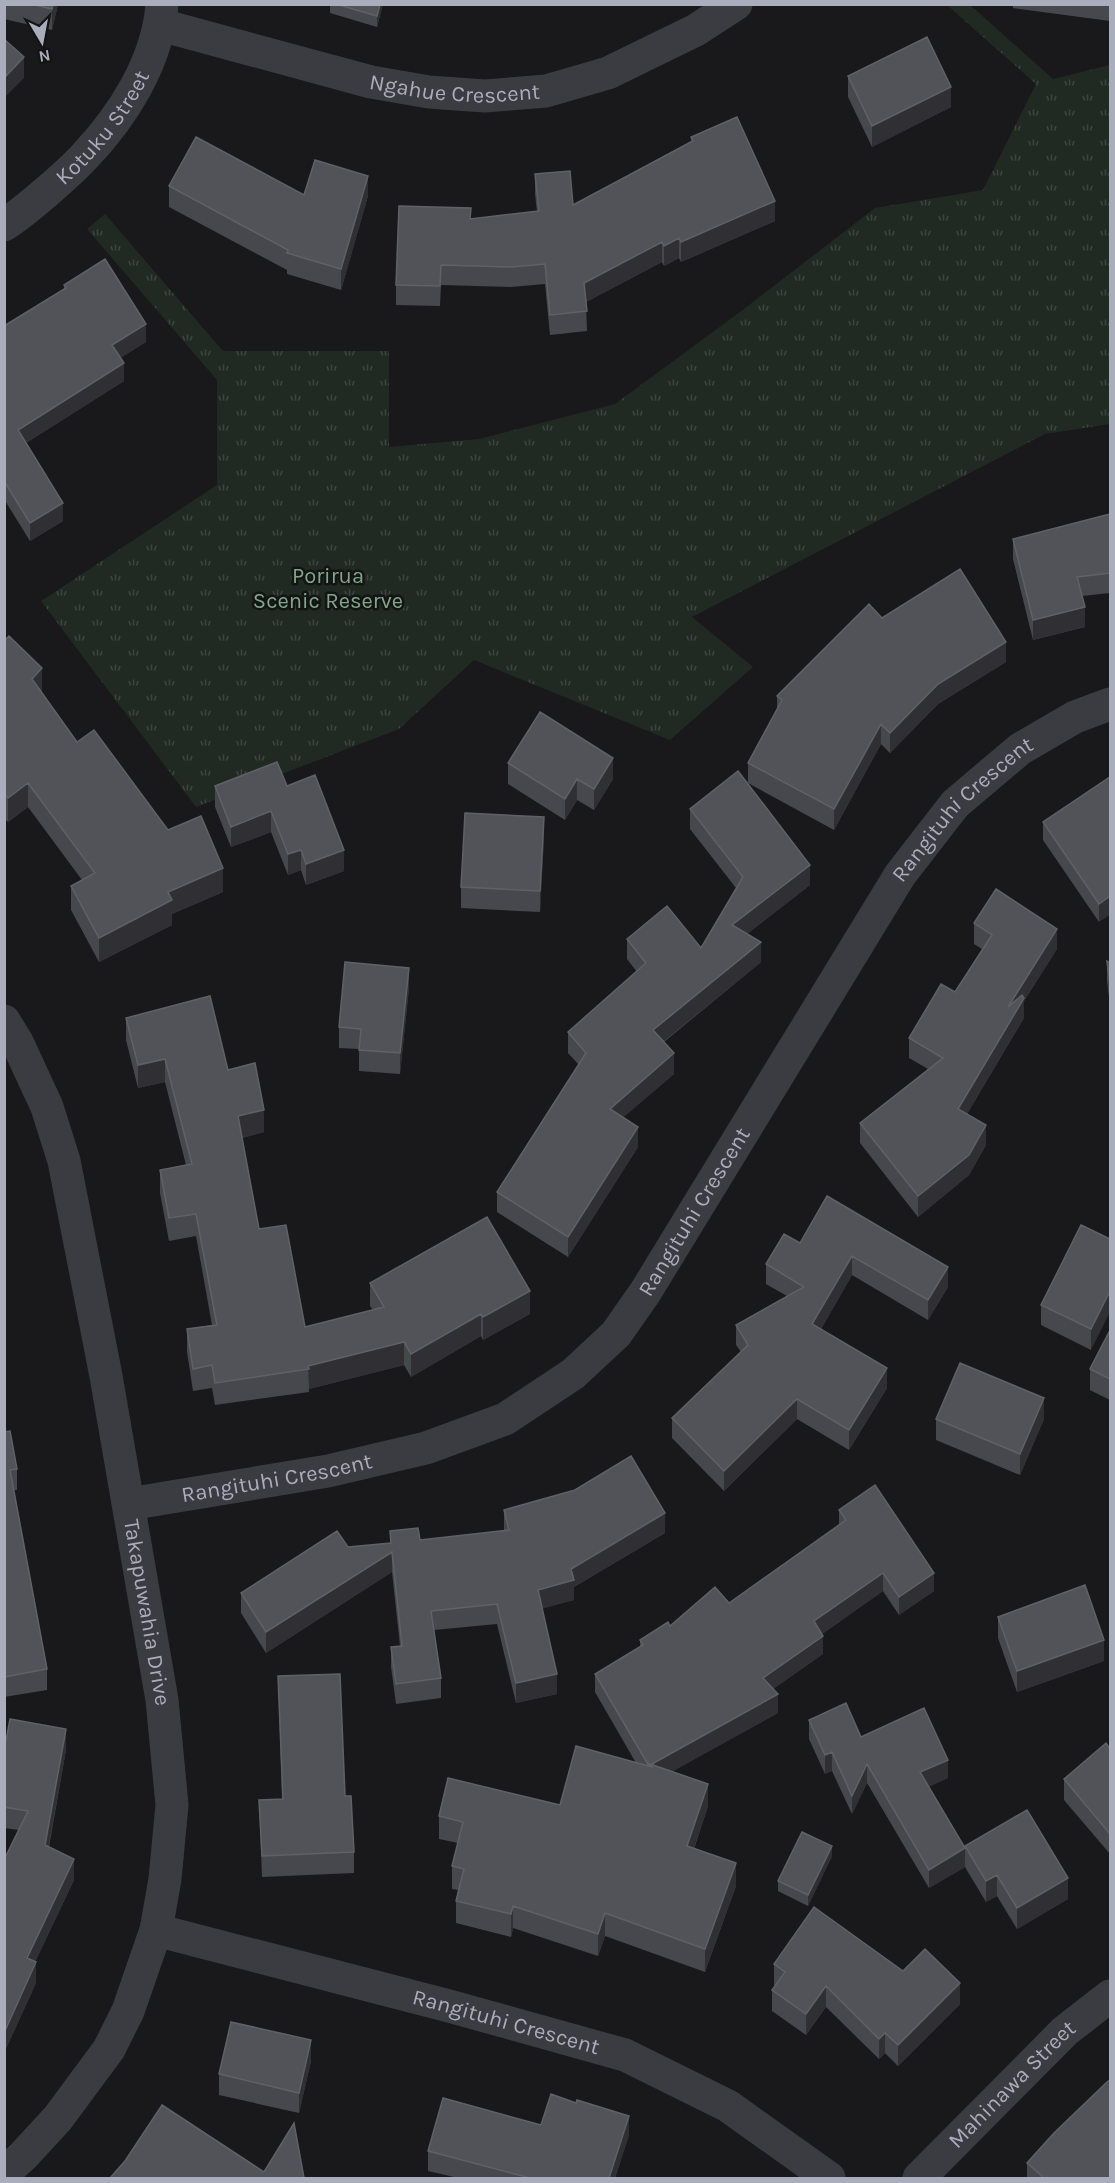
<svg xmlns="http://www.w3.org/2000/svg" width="1115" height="2183" font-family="Karla,sans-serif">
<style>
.park{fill:url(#park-tufts)}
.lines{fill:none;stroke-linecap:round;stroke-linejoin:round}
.minor{stroke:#3b3b42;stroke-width:33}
.wall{fill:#47484d}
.shaded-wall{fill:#303034}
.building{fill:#525359;stroke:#606168;stroke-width:1.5}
.labels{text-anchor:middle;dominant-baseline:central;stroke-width:5;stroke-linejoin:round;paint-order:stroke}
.street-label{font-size:22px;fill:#aaadbb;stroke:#141316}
.park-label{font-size:22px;fill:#80a887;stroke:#141316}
</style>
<defs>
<pattern id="park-tufts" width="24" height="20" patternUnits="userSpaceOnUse" patternTransform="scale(1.5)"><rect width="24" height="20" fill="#202922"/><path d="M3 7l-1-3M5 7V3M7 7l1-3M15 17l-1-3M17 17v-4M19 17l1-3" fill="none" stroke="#3e4540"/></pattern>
</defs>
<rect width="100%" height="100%" fill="#19181b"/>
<path class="park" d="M947,5H970L1053,79L1110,65V424L1045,434L692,617L753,667L670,740L474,660L399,729L196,807L41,601L217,485V380L87,229L105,214L223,351H389V447L479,439L615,404L740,312L875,208L983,190L1036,84Z"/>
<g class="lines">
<g class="minor">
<path id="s1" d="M161,25L371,82L429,92L485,96L546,91L608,73L696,30L736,4"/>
<path id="s2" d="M4,225C21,214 36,201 51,188C62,178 74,168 84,157C123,116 158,61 162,4"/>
<path id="s3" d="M4,1021L17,1042L47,1107L64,1161L106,1376L162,1700L172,1805L165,1879L156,1930L128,2011L109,2049L58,2118L23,2156L4,2173"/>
<path id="s4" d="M129,1504L328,1471L426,1448L505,1419L573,1374L616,1334L646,1291L900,875L955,804L1020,749L1075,717L1110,704"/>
<path id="s5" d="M156,1930L449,2006L625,2055L728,2106L829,2178"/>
<path id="s6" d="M919,2178L1065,2031L1110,1996"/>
</g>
</g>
<path class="wall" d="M4,4H58L52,30L4,19Z
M330,4H383L377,27L330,13Z
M1013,4H1110V21L1013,8Z
M848,76L951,107L872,147L848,97Z
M691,137L775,221L681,262L679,258L664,266L662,262L586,302L587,331L550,335L545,284L511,287L441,285L440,306L396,305V285L471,219L537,212L535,194V174L573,205L691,141Z
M169,186L304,195L368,196L341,290L287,274V270L169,207Z
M64,285L146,342L120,358L124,381L26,443L63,521L30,541L4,499V326L64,289Z
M1110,514V593L1082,596L1085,627L1033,640L1013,559V539Z
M882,618L1006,662L938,704L890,753L881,744L834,830L748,783V763L777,710V696Z
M4,641L77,742L168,830L223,892L172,914V925L99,962L71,910V886L82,880L28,807L8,822L4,818Z
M508,763L613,779L594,810L577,800L565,820L508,784Z
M1110,777L1099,922L1043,840V822Z
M215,786H287L344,871L306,885L301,870L288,875L271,832L231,847L215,807Z
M690,809L810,885L747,934L761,962L664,1042L674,1074L623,1117L638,1147L568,1257L497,1212V1192L579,1065L568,1053V1032L637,972L627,959V939L701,948L736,888L690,829Z
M544,838L540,912L461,908V887Z
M974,923L1057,949L1024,1001V1018L967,1114L986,1145L969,1175L918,1217L860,1143V1123L928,1069L909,1058V1038L955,992L982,949L974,944Z
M1107,961L1110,963V1005L1107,981Z
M409,988L400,1074L359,1071V1049L339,1048V1027Z
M126,1018L228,1070L264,1132L242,1138L259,1229L305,1327L373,1310L370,1306V1283L530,1314L483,1340L481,1336L411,1377L404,1365L309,1389V1392L215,1405L212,1388L193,1391L187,1352V1329L212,1325L196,1236L169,1241L160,1193V1170L186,1165L165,1082L138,1088L126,1040Z
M827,1196L948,1287L928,1320L852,1275L821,1329L887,1388L849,1450L797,1419L724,1491L672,1438V1418L741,1352L736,1345V1325L787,1296L766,1284V1264L800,1243Z
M1110,1239L1091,1350L1041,1325V1305Z
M1110,1330V1400L1090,1390V1369Z
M936,1419H1044L1020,1475L936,1440Z
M4,1432L17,1469V1490H14L47,1669V1690L4,1697Z
M504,1510L665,1533L574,1587V1600L542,1608L557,1694L516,1703L497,1624L434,1630L441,1678V1698L396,1704L391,1667V1647L400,1646L392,1572L266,1653L241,1613V1593L348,1547L390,1543V1531L420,1540L504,1531Z
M839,1510L934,1591L899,1615L883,1591L822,1634L823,1654L773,1689L778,1713L672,1771L708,1806L694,1849L736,1886L705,1972L605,1936L598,1956L513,1928L511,1937L456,1923V1901L458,1890L452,1889V1866L458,1843L439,1839V1816L560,1805L636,1763L595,1692V1674L640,1647V1640L729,1603L839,1525Z
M998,1617L1104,1661L1017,1692L998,1638Z
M278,1676L345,1796L354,1852V1873L262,1877L259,1800L282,1799Z
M809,1720L861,1737L948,1778L928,1787L965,1848V1846L1068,1899L1017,1929L997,1896L986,1902L965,1867L929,1888L867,1783L852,1814L832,1771L825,1774L809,1739Z
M1110,1749V1854L1064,1800V1779Z
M66,1750L49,1847L74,1880L35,1962L36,1983L4,2053V1860L19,1830L4,1828V1751Z
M832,1856L808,1906L778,1891V1881Z
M774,1964L903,1971L960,2004L898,2066L885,2053L879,2059L826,2007L806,2035L772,2011V1990L775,1986L774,1985Z
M311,2061L299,2113L219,2095V2074Z
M541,2125L629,2135L615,2178H458L428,2171V2151Z
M1027,2163L1110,2178H1027Z"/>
<path class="shaded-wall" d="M53,4H58L52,30V9Z
M380,4H383L377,27V16Z
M24,57V78L4,98V78Z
M951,87V107L872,147V126Z
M368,176V196L341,290V269Z
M775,201V221L681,262V242Z
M679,238V258L664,266V246Z
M662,242V262L584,303V283Z
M146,324V342L112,363V345Z
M124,363V381L18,448V430Z
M63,503V521L30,541V523Z
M1085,607V627L1033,640V620Z
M1006,642V662L938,704L890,753V733L938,684Z
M42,668V693L32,704V679Z
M881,724V744L834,830V809Z
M613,758V779L594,810V789Z
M577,779V800L565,820V799Z
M28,783V807L8,822V798Z
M271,811V832L231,847V827Z
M544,817V838L540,912V891Z
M301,850V870L288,875V854Z
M344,850V871L306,885V864Z
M810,865V885L732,946V925Z
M223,868V892L172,914V925L99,962V938L168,892Z
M1110,896V915L1099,922V904Z
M1057,929V949L1024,1001V1018L958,1129V1109L1008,1007Z
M761,942V962L653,1050V1030Z
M409,968V988L400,1074V1053Z
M674,1053V1074L610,1129V1109Z
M165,1059V1082L138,1088V1065Z
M264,1110V1132L238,1139V1116Z
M986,1125V1145L969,1175L918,1217V1196Z
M638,1127V1147L568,1257V1237Z
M852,1256V1275L812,1344V1324Z
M948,1267V1287L928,1320V1300Z
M530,1291V1314L483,1340V1317Z
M1110,1291V1312L1091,1350V1329Z
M481,1314V1336L411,1377V1354Z
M404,1342V1365L309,1389L308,1366Z
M887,1368V1388L849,1450V1430Z
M1044,1398V1419L1020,1475V1454Z
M797,1399V1419L724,1491V1471Z
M665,1513V1533L574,1587V1600L538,1610V1590L571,1569Z
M392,1552V1572L266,1653V1632Z
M883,1573V1591L814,1640V1621Z
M934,1573V1591L899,1615V1597Z
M823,1636V1654L763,1696V1678Z
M1104,1640V1661L1017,1692V1671Z
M557,1674V1694L516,1703V1683Z
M778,1694V1713L652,1783V1767L651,1765Z
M66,1729V1750L45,1866V1845Z
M832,1752V1771L825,1774V1755Z
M948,1760V1778L920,1791V1772Z
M867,1764V1783L852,1814V1796Z
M708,1784V1806L687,1869V1846Z
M832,1846V1856L808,1906V1895Z
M965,1848V1867L929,1888V1870Z
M74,1859V1880L27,1979V1958Z
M736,1863V1886L705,1972V1949Z
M997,1875V1896L986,1902V1881Z
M1068,1878V1899L1017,1929V1908Z
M513,1906V1928L511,1937V1914Z
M605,1913V1936L598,1956V1934Z
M36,1962V1983L4,2053V2033Z
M960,1983V2004L898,2066V2045Z
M826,1986V2007L806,2035V2014Z
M885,2033V2053L879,2059V2039Z
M311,2040V2061L299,2113V2093Z
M629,2116V2135L615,2178H609Z"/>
<path class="building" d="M31,4H53L52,9Z
M336,4H380L377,16Z
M927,37L951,87L872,126L848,76Z
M4,39L24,57L4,78Z
M737,117L775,201L681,242L679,238L664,246L662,242L584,283L587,311L550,315L545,264L511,267L441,265L440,286L396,285L399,206L471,208L470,219L539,211L535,174L570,171L573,205L693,141L691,137Z
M196,137L304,195L315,160L368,176L341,269L287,253L288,250L169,186Z
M105,259L146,324L112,345L124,363L18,430L63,503L30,523L4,481V326L66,288L64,285Z
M1110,514V573L1077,577L1085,607L1033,620L1013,539Z
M960,569L1006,642L938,684L890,733L881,724L834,809L748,763L782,700L777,696L869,604L882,618Z
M9,636L42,668L32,679L77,742L94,730L168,830L201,816L223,868L168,892L172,900L99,938L71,886L95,873L28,783L8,798L4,793V641Z
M540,712L613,758L594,789L577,779L565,799L508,763Z
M277,762L287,786L315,775L344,850L306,864L301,850L288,854L271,811L231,827L215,786Z
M738,771L810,865L732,925L761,942L653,1030L674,1053L610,1109L638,1127L568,1237L497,1192L586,1053L568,1032L646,963L627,939L667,906L701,948L743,877L690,809Z
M1110,777V896L1099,904L1043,822Z
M465,813L544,817L540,891L461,887Z
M996,889L1057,929L1008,1007L1022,995L1024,998L958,1109L986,1125L969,1155L918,1196L860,1123L943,1058L909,1038L941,984L955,992L992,935L974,923Z
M1107,961L1110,963V984Z
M345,962L409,968L400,1053L359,1050L361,1029L339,1027Z
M210,996L228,1070L255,1063L264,1110L238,1116L259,1229L286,1225L305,1327L384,1307L370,1283L487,1217L530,1291L483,1317L481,1314L411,1354L404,1342L308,1366L309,1369L215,1383L212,1365L193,1369L187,1329L217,1325L196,1214L169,1218L160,1170L192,1164L165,1059L138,1065L126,1018Z
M827,1196L948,1267L928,1300L852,1256L812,1324L887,1368L849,1430L797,1399L724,1471L672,1418L748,1345L736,1325L804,1287L766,1264L784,1234L800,1243Z
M1081,1225L1110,1239V1291L1091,1329L1041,1305Z
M1110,1330V1379L1090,1369Z
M960,1363L1044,1398L1020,1454L936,1419Z
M10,1431L17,1469L10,1470L47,1669L4,1677V1432Z
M631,1456L665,1513L571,1569L574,1580L538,1590L557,1674L516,1683L497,1604L431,1611L441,1678L396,1684L391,1647L402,1646L392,1552L266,1632L241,1593L337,1531L348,1547L391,1543L390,1531L418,1528L420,1540L509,1530L504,1510L575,1490Z
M875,1485L934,1573L899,1597L883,1573L814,1621L823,1636L763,1678L778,1694L652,1764H650L651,1765L649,1766L595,1674L643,1645L640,1640L668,1622L670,1626L715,1587L729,1603L846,1520L839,1510Z
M1085,1585L1104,1640L1017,1671L998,1617Z
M340,1674L345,1796H351L354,1852L262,1856L259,1800L283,1799L278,1676Z
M846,1703L861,1737L924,1708L948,1760L920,1772L965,1848L929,1870L867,1764L852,1796L832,1752L825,1755L809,1720Z
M10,1719L66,1729L45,1845L74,1859L27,1958L36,1962L4,2033V1860L28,1811L4,1807V1751Z
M1106,1743L1110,1749V1834L1064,1779Z
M576,1746L652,1767L650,1764L708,1784L687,1846L736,1863L705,1949L605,1913L598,1934L513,1906L511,1914L456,1901L464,1869L452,1866L463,1822L439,1816L448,1778L560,1805Z
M1027,1810L1068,1878L1017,1908L997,1875L986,1881L965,1846Z
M802,1832L832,1846L808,1895L778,1881Z
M814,1907L903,1971L925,1949L960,1983L898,2045L885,2033L879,2039L826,1986L806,2014L772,1990L785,1972L774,1964Z
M231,2022L311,2040L299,2093L219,2074Z
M1110,2080V2178H1041L1042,2176L1027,2163L1054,2133L1107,2082Z
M551,2094L576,2103L577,2100L629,2116L609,2178H530L428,2151L443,2098L541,2125Z
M162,2105L264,2172L294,2123L304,2178H110L125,2161Z"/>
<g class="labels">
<g class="street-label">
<text stroke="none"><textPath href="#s1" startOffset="302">Ngahue Crescent</textPath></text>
<text stroke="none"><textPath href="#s2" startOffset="140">Kotuku Street</textPath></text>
<text stroke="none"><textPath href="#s4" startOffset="1158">Rangituhi Crescent</textPath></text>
<text stroke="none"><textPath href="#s4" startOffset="672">Rangituhi Crescent</textPath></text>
<text stroke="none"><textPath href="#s4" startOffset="150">Rangituhi Crescent</textPath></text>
<text stroke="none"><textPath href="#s3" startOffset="612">Takapuwahia Drive</textPath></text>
<text stroke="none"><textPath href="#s5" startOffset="362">Rangituhi Crescent</textPath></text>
<text stroke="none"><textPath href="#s6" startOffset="132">Mahinawa Street</textPath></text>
</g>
<g class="park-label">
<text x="328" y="576">Porirua<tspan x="328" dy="25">Scenic Reserve</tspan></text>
</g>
</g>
<rect width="1115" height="2183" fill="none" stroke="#aaadbb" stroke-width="12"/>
<g transform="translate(42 42) rotate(170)" stroke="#141316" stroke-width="4.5" paint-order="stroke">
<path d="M0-4.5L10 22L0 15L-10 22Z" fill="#aaadbb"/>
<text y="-9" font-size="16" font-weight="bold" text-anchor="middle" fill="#aaadbb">N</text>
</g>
</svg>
